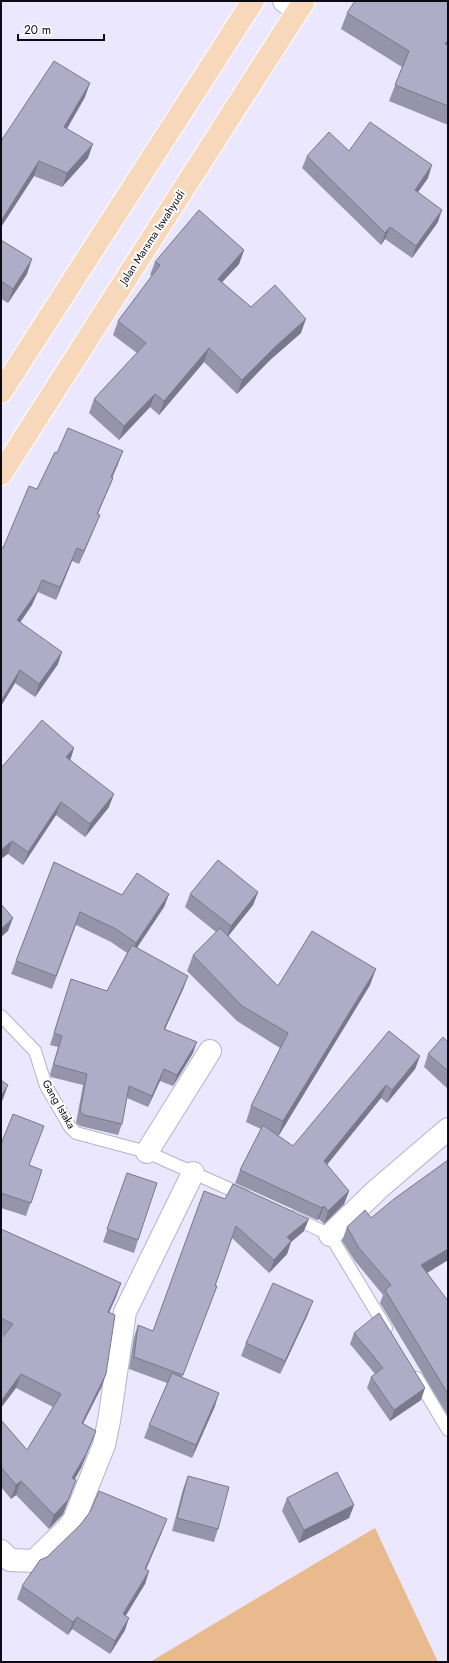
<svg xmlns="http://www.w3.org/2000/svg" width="449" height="1663" font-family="Jost,sans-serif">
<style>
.green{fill:#e8ba8d}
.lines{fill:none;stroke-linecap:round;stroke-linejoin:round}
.service-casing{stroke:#b6b2cd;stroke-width:14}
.minor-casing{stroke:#b6b2cd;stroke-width:24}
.trunk-casing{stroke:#fff;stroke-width:24}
.service{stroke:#fff;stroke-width:12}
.minor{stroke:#fff;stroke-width:22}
.trunk{stroke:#f8d8ba;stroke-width:22}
.wall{fill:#9694ab}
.shaded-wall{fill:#7a788b}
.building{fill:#afacc7;stroke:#7a788b}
.labels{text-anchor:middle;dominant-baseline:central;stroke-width:4;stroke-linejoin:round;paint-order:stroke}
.street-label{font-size:11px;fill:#0c0b14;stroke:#fff}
</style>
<rect width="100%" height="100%" fill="#eae7fe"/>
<path class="green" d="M375,1528L438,1662H150Z"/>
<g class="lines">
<g class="service-casing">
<path id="service" d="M1,1016L35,1051L46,1086L70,1127L76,1133L147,1152L245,1196
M293,1217L330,1235L386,1328
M417,1378L448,1430"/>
</g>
<g class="minor-casing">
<path id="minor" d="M284,1L297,11
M147,1152L210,1051
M330,1235L379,1188L448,1129
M1,1551L10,1560L34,1561L66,1530L74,1520L104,1445L109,1421L125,1312L193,1173"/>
</g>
<g class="trunk-casing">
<path id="trunk" d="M1,392L253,1
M1,474L304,1"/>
</g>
<use href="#service" class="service"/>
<use href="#minor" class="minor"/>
<use href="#trunk" class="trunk"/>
</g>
<path class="wall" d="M448,1V125L389,101L402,67L341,29L347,13Z
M85,97L67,129L88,158L62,187L34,176L1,227V141Z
M349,151L428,178L418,192L438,222L412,258L385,239L381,245L302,168L307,156Z
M1,240L27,274L8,303L1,299Z
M244,250L239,264L222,282L251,307L301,333L270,360L237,394L204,362L159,415L150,407L119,440L89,413L94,399L137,353L113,335L118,321L152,276L150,275L155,262Z
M57,453L118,464L112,477L113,478L98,514L95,527L79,564L72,561L56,600L38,592L32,605L20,622L58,664L35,697L15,683L1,706V546L3,548L37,489Z
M74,748L70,760L109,807L85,837L56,815L23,865L8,854L1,768Z
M54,862L122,895L169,894L164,907L137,948L184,987L165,1029L193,1053L173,1086L160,1081L148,1107L127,1098L122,1124L118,1135L80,1126L76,1123L83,1085L51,1077L50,1074L58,1047L50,1045L67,991L71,979L107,991L127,953L111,942L76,925L52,989L11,974Z
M258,892L253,905L228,936L278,986L370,985L278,1136L293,1146L420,1056L415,1069L387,1103L381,1098L327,1165L349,1191L344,1204L324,1224L319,1219L317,1220L235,1183L240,1170L261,1129L246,1122L251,1106L280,1048L237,1021L187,971L193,955L216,932L185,907L190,894Z
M448,1042V1089L424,1067L428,1054Z
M1,1144L29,1165L42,1170L26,1216L1,1208Z
M448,1160V1260L427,1273L448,1301V1416L380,1303L383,1295L355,1261L342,1241L347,1227L371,1218Z
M127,1173L138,1240L134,1253L103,1242Z
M204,1191L304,1231L291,1242L287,1254L269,1273L232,1238L215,1286H217L182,1377L215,1406L192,1458L144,1438L149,1425L167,1383L129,1369L134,1337L138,1325L153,1331Z
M1,1229L121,1283L116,1297L109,1312L106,1374L101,1388L83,1424L96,1431L81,1468L75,1479L71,1494L63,1514L49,1529L16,1495L11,1499L1,1487V1420L27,1450L53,1407L16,1388L3,1336L1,1334Z
M308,1314L280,1374L241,1356L246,1343Z
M354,1333L421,1400L390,1421L367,1388L371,1377L375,1374L350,1344Z
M188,1476L218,1529L214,1542L172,1531L183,1489Z
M287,1498L354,1505L349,1518L299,1543L282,1511Z
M162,1532L146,1569L149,1571L145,1584L125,1615V1630L110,1654L72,1629L68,1635L17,1599L22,1586Z"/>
<path class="shaded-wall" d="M448,40V51L445,44Z
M90,83L85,97L59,142L64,127Z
M93,144L88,158L62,187L67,173Z
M39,161L34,176L1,227V221Z
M432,165L428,178L411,202L415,190Z
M442,210L438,222L412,258L416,246Z
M390,227L385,239L381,245L385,233Z
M244,250L239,264L213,292L218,279Z
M32,259L27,274L8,303L13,289Z
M306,319L301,333L270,360L237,394L242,380L275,347Z
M209,348L204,362L159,415L164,401Z
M155,394L150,407L119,440L124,426Z
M123,451L118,464L107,490L111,477Z
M113,478L108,490L92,526L97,514Z
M100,515L95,527L79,564L84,551Z
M77,548L72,561L56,600L60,587Z
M42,580L32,605L13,633L17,620Z
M62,652L58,664L35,697L39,684Z
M20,670L15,683L1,706V701Z
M74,748L70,761L66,757Z
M114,794L109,807L85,837L90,824Z
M61,802L56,815L23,865L28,852Z
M12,841L8,854L1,859V850Z
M258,892L253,905L226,939L231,926Z
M169,894L164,907L131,956L136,943Z
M13,918L8,931L1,937V929Z
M376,969L370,985L278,1137L283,1121Z
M188,976L184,987L160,1040L164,1029Z
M197,1042L193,1053L173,1086L177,1075Z
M420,1056L415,1069L387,1103L392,1090Z
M164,1069L160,1081L148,1107L152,1096Z
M8,1085L3,1099L1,1103V1096Z
M386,1085L381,1098L319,1174L324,1161Z
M349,1191L344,1204L324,1224L328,1211Z
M324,1206L319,1219L317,1220L322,1208Z
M309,1219L304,1231L291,1242L287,1254L269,1273L274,1260L287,1237Z
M448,1249V1260L417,1279L421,1265Z
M121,1283L116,1297L103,1326L108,1312Z
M313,1301L308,1314L280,1374L285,1361Z
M21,1374L16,1388L1,1408V1401Z
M106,1374L101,1388L76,1437L82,1423Z
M425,1388L421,1400L390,1421L394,1410Z
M219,1393L215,1406L192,1458L196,1445Z
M96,1431L81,1468L67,1492L72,1478Z
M76,1480L63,1514L49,1529L54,1515Z
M21,1481L16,1495L11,1499L16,1485Z
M354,1505L349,1518L299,1543L304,1530Z
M167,1519L162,1532L141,1581L145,1569Z
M149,1571L145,1584L119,1627L123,1614Z
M77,1617L72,1629L68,1635L73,1622Z
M129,1618L125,1630L110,1654L115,1641Z"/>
<path class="building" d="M355,1H448V40L445,44L448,45V106L395,85L409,51L347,13Z
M54,61L90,83L64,127L93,144L67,173L39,161L1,221V141Z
M370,122L432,165L415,190L442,210L416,246L390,227L385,233L307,156L329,132L349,151Z
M199,210L244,250L218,279L251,307L275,285L306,319L275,347L242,380L209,348L164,401L155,394L124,426L94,399L146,343L118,321L160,265L155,262Z
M1,240L32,259L13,289L1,281Z
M68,428L123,451L111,477L113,478L97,514L100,515L84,551L77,548L60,587L42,580L37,592L17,620L62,652L39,684L20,670L1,701V546L3,548L29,486L37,489L55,452L57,453Z
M42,720L74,748L66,757L114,794L90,824L61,802L28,852L12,841L1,850V768Z
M218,860L258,892L231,926L190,894Z
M54,862L122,895L137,873L169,894L136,943L116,929L80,912L56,976L16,961Z
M1,904L13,918L1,929Z
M220,928L278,986L312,931L376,969L283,1121L251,1106L288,1033L242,1006L193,955Z
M132,945L188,976L164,1029L197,1042L177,1075L164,1069L152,1096L129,1086L122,1124L84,1115L80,1111L87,1074L55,1065L54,1063L62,1036L54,1033L71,979L107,991Z
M389,1031L420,1056L392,1090L386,1085L324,1161L349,1191L328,1211L324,1206L322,1208L240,1170L263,1125L293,1146Z
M443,1037L448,1042V1071L428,1054Z
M1,1080L8,1085L1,1096Z
M13,1114L44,1126L29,1165L42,1170L31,1203L1,1193V1144Z
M448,1160V1249L421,1265L448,1301V1394L385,1290L391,1285L359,1248L347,1227L365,1210L371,1218L394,1199Z
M127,1173L157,1183L138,1240L107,1229Z
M233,1184L309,1219L287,1237L291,1241L274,1260L236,1226L215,1286H217L183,1375L134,1357L138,1325L153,1331L204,1191L225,1199Z
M1,1229L121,1283L108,1312L115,1315L106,1374L82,1423L96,1431L86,1454L72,1478L76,1480L68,1500L54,1515L21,1481L16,1485L1,1467V1420L27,1450L61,1394L21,1374L1,1401V1339L13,1324L1,1318Z
M273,1283L313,1301L285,1361L246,1343Z
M379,1313L425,1388L394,1410L371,1377L383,1368L354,1333Z
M172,1373L219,1393L196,1445L149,1425Z
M337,1472L354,1505L304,1530L287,1498Z
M188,1476L229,1487L218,1529L177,1518Z
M99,1491L167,1519L145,1569L149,1571L123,1614L129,1618L115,1641L77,1617L73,1622L22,1586L40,1560L47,1557L80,1525L90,1512Z"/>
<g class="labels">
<g class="street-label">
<text transform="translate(152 237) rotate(-57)">Jalan Marsma Iswahyudi</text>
<text transform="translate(59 1104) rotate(60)">Gang Istaka</text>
</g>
</g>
<rect width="449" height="1663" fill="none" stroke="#0c0b14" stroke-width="4"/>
<path d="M18 34v6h86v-6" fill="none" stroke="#0c0b14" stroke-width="2"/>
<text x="24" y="34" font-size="12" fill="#0c0b14" stroke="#ffffff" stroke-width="3" paint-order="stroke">20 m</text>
</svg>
